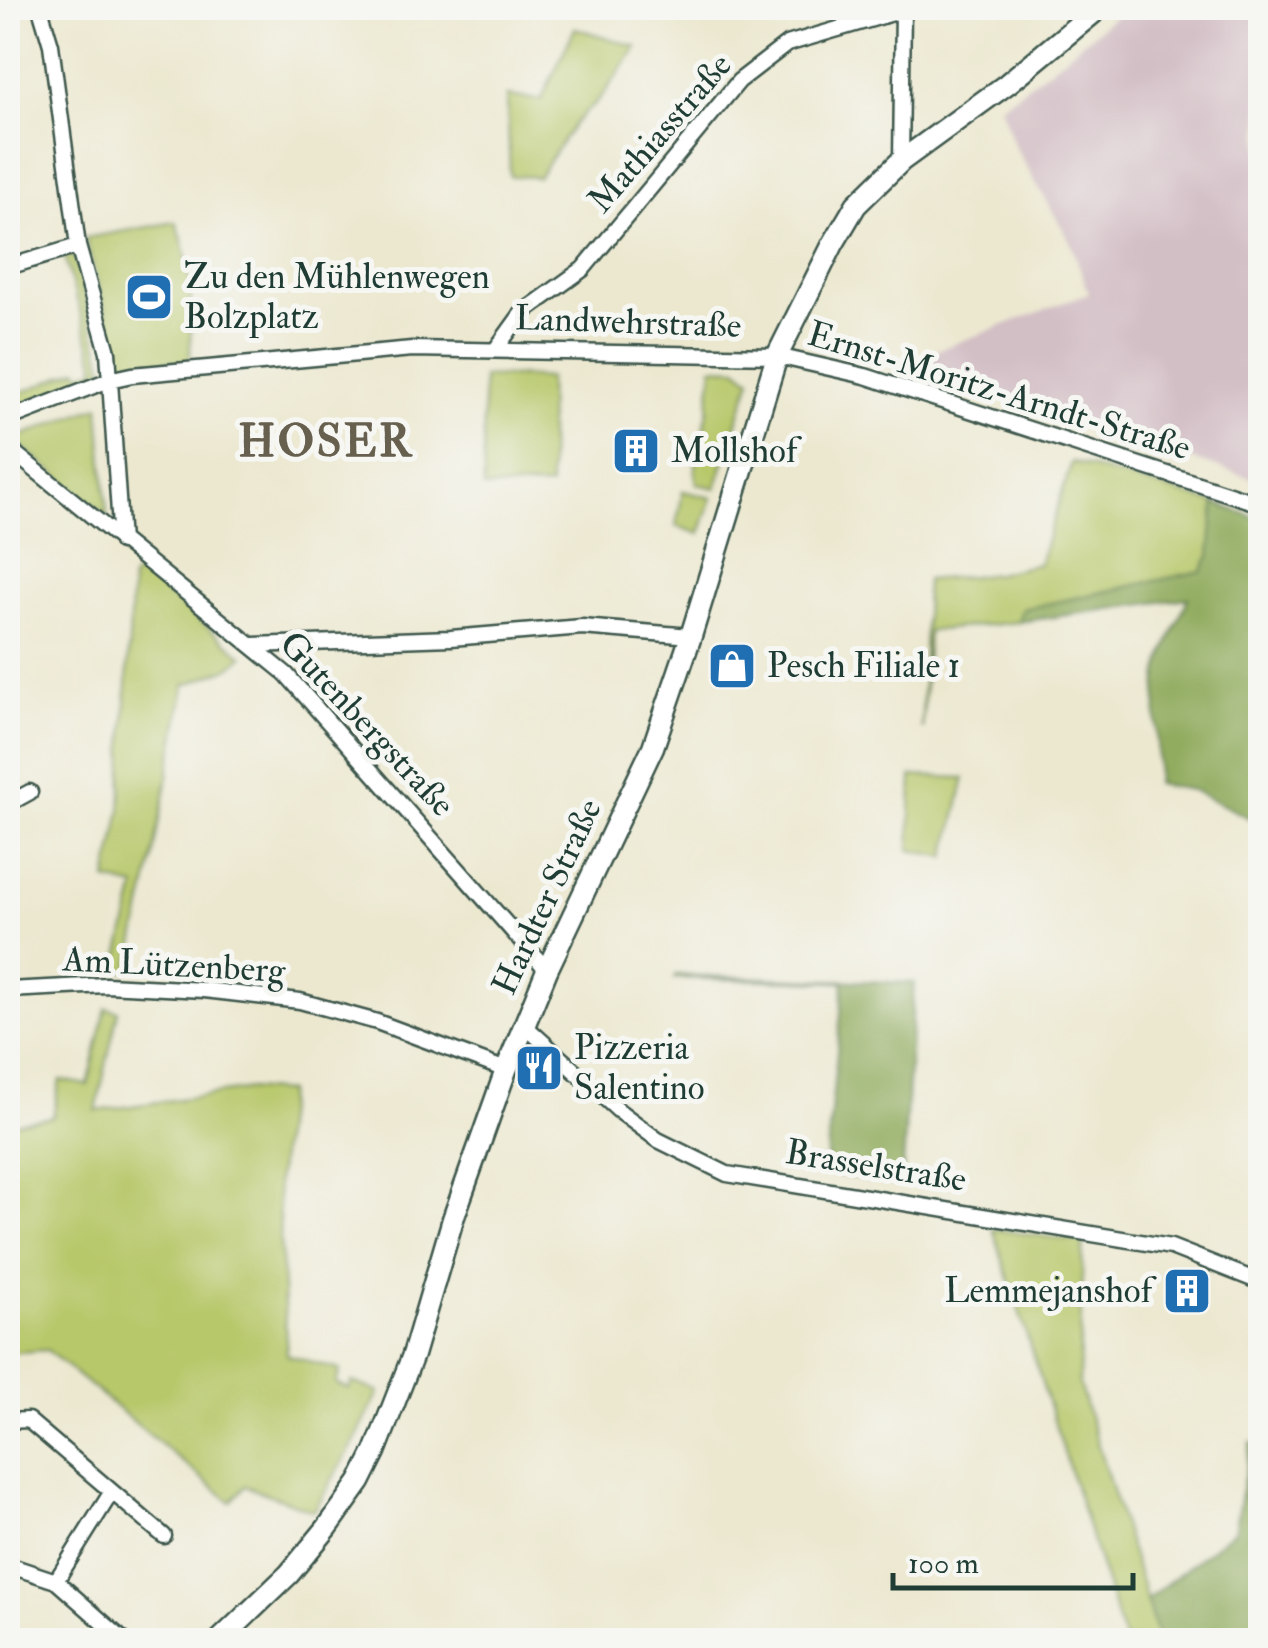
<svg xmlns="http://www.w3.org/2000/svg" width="1268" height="1648" font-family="'IM FELL Double Pica',serif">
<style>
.industrial{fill:#d2bec5}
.green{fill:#b7c86b;stroke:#6b8250;stroke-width:2.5}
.forest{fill:#91ac5f;stroke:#58744a;stroke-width:2.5}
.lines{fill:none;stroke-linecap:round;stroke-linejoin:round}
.minor-casing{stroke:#3e574b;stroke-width:19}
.secondary-casing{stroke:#3e574b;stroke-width:25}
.minor{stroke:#fff;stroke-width:14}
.secondary{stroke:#fff;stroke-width:20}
.labels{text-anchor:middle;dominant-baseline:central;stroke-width:10;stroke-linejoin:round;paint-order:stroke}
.street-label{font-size:35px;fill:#1f3d34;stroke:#f6f6f2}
.poi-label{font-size:35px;fill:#1f3d34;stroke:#f6f6f2;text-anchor:start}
.district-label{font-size:45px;font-weight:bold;letter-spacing:2.5px;fill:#67604f;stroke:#f6f6f2}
</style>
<rect width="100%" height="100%" fill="#f6f6f2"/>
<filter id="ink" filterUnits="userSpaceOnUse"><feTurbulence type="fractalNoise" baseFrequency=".01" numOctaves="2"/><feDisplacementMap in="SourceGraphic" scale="20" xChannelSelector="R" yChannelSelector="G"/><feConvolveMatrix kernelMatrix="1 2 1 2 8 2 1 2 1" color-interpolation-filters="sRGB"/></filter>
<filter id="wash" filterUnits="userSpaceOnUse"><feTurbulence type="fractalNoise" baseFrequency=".0048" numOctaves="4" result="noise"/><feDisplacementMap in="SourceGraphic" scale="40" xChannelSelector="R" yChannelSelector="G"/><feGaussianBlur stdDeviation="2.25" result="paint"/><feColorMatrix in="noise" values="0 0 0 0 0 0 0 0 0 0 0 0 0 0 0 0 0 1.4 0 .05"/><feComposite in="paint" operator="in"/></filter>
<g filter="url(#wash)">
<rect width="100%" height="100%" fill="#ece8d0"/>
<path class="industrial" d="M1124,8H1260V481L898,365L1089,293L1070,241L1015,147L1000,106L1050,69Z"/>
<path class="green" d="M575,28L637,47L603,95L574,124L538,177L510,176L507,96L541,100Z
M176,222C195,271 191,310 190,361L120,364L85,238Z
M64,256H74L104,368L100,374L8,411V398L78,369L81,374L97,369Z
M713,367L737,368L751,379L716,488L697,484L695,470L708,410Z
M517,376L548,378L550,486L484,488L483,377Z
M99,406L107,516L13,439Z
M1072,462L1215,503L1210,556L1202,571L1023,609L1018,622L928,631L922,729L926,580L996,574L1039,564Z
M683,491L712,498L700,534L676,526Z
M138,570L243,656L231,667L185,685L151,868L128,971L116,969L136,887L107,880L121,809L132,578Z
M912,776L965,778L946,857L910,850Z
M106,1008L118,1011L96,1111L250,1089L287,1092L277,1183L287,1355L340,1370L336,1384L349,1389L352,1382L379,1392L355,1441L314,1511L245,1486L231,1502L47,1350L8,1353V1124L53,1117L60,1080L88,1085Z
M993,1229L1083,1242L1079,1384L1159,1640H1124Z"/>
<path class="forest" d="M1215,503L1260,519V823L1192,790L1156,784C1160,749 1154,715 1158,680C1161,653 1178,623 1188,598L1018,622L1022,609L1202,571L1210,556Z
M676,975L914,983L902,1185L825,1173L844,982L674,978Z
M1251,1443L1260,1446V1640H1159L1146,1600L1234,1531Z"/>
</g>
<g filter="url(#ink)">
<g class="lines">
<g class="minor-casing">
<path id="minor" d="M40,8L51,45L78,246L108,352L121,542
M901,161L903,8
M8,267L78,246
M496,349L522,313L583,269L739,81L787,44L903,10
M8,419L109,380L132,375L412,349L777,356L865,376L1260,504
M8,444L17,455L286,674L547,970
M253,645L451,638L582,627L691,636
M8,804L30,792
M8,990L106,985L204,990L300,1001L377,1022L506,1070
M524,1025L619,1111L658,1140L727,1174L1171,1247L1260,1282
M8,1421L28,1420L164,1536
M8,1565L56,1581L123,1640
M56,1581L111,1493"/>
</g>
<g class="secondary-casing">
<path id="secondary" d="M220,1640L289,1574L327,1528L360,1482L375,1452L413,1355L453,1219L506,1070L547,970L653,747L691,636L777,356L833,244L856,205L901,161L1007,84L1099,8"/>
</g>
<use href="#minor" class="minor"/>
<use href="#secondary" class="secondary"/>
</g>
</g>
<defs>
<g id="stadium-square" transform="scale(2.5)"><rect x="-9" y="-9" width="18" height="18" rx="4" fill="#1f6fb2" stroke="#f6f6f2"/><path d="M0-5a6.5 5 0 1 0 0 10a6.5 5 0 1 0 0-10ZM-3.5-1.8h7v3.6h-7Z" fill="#fff"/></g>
<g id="building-square" transform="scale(2.5)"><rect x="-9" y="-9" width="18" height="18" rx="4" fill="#1f6fb2" stroke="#f6f6f2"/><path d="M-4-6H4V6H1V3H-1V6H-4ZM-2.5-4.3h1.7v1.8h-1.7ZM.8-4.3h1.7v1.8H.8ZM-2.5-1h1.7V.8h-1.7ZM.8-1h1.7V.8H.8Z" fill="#fff"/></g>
<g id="shop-square" transform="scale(2.5)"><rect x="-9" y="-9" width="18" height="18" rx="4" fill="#1f6fb2" stroke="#f6f6f2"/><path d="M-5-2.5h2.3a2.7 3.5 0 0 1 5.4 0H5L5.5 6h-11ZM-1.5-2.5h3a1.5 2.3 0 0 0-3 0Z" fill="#fff"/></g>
<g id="restaurant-square" transform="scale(2.5)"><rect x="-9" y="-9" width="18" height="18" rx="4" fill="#1f6fb2" stroke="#f6f6f2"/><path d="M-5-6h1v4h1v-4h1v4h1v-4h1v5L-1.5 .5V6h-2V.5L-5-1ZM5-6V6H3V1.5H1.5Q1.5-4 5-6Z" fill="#fff"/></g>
</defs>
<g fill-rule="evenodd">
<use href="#stadium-square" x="149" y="297"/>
<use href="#building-square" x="636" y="451"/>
<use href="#shop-square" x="732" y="666"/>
<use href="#restaurant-square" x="539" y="1068"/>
<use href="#building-square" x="1187" y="1291"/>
</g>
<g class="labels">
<g class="street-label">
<text transform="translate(660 133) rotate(-49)">Mathiasstraße</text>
<text transform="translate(628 322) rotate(2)">Landwehrstraße</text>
<text transform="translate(999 391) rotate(17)">Ernst-Moritz-Arndt-Straße</text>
<text transform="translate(367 724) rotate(47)">Gutenbergstraße</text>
<text transform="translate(547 897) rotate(-65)">Hardter Straße</text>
<text transform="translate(174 965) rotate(3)">Am Lützenberg</text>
<text transform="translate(876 1166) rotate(9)">Brasselstraße</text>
</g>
<g class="poi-label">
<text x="184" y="277">Zu den Mühlenwegen<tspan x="184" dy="40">Bolzplatz</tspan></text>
<text x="671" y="451">Mollshof</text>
<text x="767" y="666">Pesch Filiale 1</text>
<text x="574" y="1048">Pizzeria<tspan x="574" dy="40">Salentino</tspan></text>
<text x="1152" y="1291" text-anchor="end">Lemmejanshof</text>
</g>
<g class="district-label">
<text x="326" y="442">HOSER</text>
</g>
</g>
<rect width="1268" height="1648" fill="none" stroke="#f6f6f2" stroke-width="40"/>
<path d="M893 1573v15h240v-15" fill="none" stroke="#1f3d34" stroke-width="5"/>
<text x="908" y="1573" font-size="30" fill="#1f3d34" stroke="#f6f6f2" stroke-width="8" paint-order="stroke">100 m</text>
</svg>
